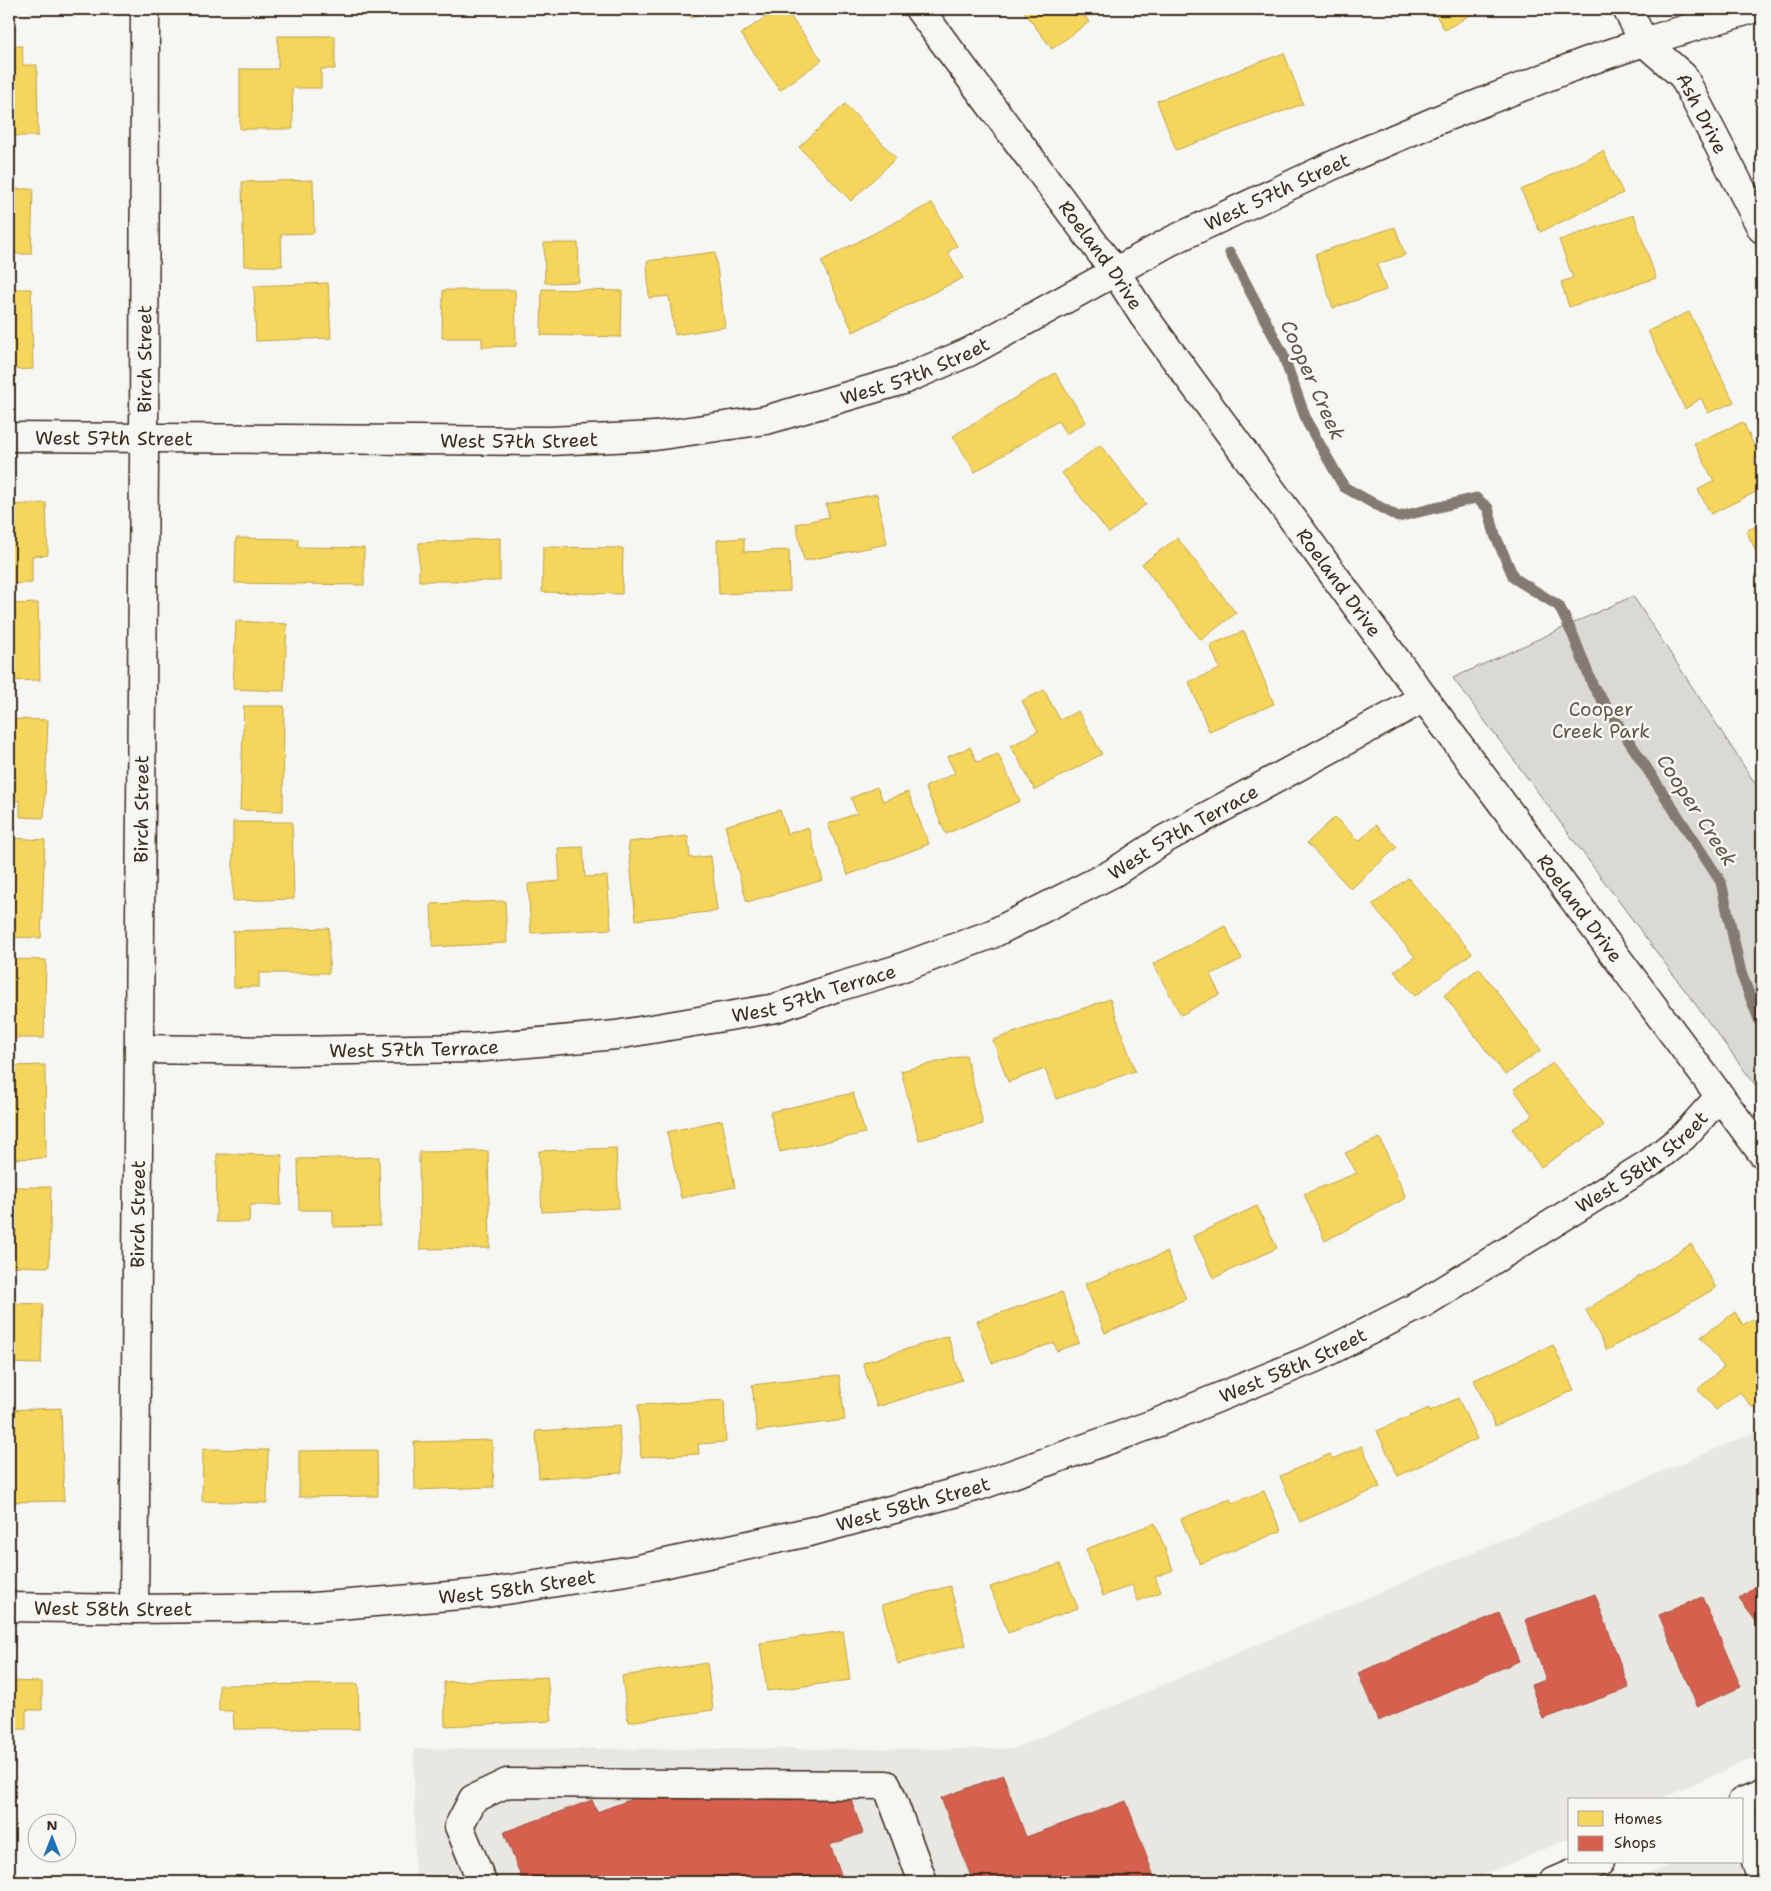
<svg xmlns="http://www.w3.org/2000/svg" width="1771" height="1891" font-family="'Shantell Sans',sans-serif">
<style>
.built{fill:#e8e7e2}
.green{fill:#dad9d3;stroke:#8a8278}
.homes{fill:#f6d55c;stroke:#bea249}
.shops{fill:#d6604d;stroke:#a8503f}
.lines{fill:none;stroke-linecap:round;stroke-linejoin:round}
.stream{stroke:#857a71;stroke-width:11}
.minor-casing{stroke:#3b2a1e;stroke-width:31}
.major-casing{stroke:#3b2a1e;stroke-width:31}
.minor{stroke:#f6f6f2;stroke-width:28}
.major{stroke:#f6f6f2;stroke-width:28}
.labels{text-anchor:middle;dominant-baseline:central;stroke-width:5;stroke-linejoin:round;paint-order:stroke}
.street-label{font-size:19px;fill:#3b2a1e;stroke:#f6f6f2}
.park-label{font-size:19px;fill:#63564b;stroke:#f6f6f2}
.water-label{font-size:20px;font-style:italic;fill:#605248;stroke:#f6f6f2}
</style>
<rect width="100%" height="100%" fill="#f6f6f2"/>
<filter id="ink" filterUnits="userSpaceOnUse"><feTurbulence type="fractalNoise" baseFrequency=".02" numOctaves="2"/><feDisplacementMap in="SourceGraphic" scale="10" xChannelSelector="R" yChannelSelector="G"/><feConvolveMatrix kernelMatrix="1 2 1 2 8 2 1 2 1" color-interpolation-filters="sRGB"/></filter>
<g filter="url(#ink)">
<path class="built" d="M1762,1429V1754L1658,1800H1570V1838L1466,1882H415L414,1749H1013Z
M1762,1827V1882H1630L1677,1862H1742V1835Z"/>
<path class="green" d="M1633,596L1762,794V1094L1453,678Z"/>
<path class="homes" d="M240,9H293V13L240,11Z
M685,9H705L691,18Z
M777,9H785L822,60L780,90L741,34Z
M1022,9H1080L1089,22L1052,49Z
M1432,9H1480L1445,30Z
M278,36H335V69H321V88H292L293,129H240V69H278Z
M9,46H22L23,65H37L38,136H9Z
M1284,53L1303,104L1176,150L1157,101Z
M845,104L896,158L851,201L799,147Z
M1603,151L1623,193L1540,232L1521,190Z
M9,167L14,168L13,189H33L31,254H9Z
M313,180L314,233L281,234L282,266H244L242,182Z
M932,203L957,246L948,252L963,278L853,332L821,261Z
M1634,215L1656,278L1569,307L1561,282L1573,278L1559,240Z
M1395,227L1405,255L1377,264L1386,290L1333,308L1315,254Z
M544,243H578L579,282L545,283Z
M715,252L725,327L675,335L669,296L649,298L647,261Z
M328,283L331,338L256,341L254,286Z
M9,289H31L33,369L9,370Z
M542,289L622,291L621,337L541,335Z
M443,290H515L516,346L482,347V338H442Z
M1689,312L1734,402L1708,413L1701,398L1685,409L1648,331Z
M1055,373L1086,422L1066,434L1058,421L975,472L953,436Z
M1743,422L1759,456L1753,459L1762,477V489L1711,514L1698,490L1714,481L1694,443Z
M1100,445L1146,504L1109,533L1062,473Z
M877,494L887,544L804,561L796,524L829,517L826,504Z
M46,503L48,555L32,556V583L9,584V505Z
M1762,523V563L1746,531Z
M236,538L298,539V547L364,548V585L235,583Z
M500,538V581H419V543Z
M744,538V552L789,550L790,591L719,594L717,540Z
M1177,538L1236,613L1201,640L1142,564Z
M543,547L623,548L622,594L542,592Z
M38,603L40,680L9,681V604Z
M236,621L287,624L284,691L233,689Z
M1244,631L1274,704L1209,731L1189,682L1220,669L1210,645Z
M1044,690L1060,720L1078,711L1102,754L1035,790L1011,746L1038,731L1022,701Z
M244,706H284L283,811L240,810Z
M9,719L48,720L44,818L20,817V801H9Z
M970,747L977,762L998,754L1020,801L946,834L925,787L955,773L947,757Z
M877,787L883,801L908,792L929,844L848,875L828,824L857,813L851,798Z
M780,810L787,834L808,827L823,880L747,902L725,826Z
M1335,817L1359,841L1376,825L1397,847L1351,889L1307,843Z
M233,822H292L294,899L233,901Z
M688,836L690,858L711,856L717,911L636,920L628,842Z
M9,838L45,840L41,938L9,937Z
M583,847L585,877L607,876L611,929L531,933L528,884L560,881L558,848Z
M1408,878L1472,953L1415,996L1394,971L1415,957L1372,905Z
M505,901L507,943L433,947L431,904Z
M1225,926L1242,959L1210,975L1220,994L1181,1015L1153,964Z
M329,928V973H259V987H234L233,931Z
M9,959L46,960L44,1038H9Z
M1479,968L1541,1050L1505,1075L1444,995Z
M1110,999L1135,1071L1056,1099L1045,1069L1008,1082L993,1040Z
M966,1055L983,1124L919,1140L901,1071Z
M1553,1063L1604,1126L1541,1167L1512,1129L1533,1116L1514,1089Z
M45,1065L46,1158L9,1159V1066Z
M853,1093L865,1133L780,1152L770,1112Z
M722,1120L735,1187L681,1198L667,1132Z
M1380,1138L1406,1198L1325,1241L1304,1194L1357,1173L1345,1153Z
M616,1148L619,1208L542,1212L539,1151Z
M488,1151L490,1248L420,1249L419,1152Z
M217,1154L282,1155L281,1205H250L249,1222H216Z
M379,1157L380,1226L333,1227V1210H299L298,1159Z
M9,1187H51L49,1267L9,1266Z
M1257,1206L1277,1248L1214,1278L1193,1236Z
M1691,1244L1716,1288L1607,1350L1586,1310Z
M1167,1252L1186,1299L1105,1333L1085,1284Z
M1062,1292L1079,1343L1057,1351L1054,1343L992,1363L977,1321Z
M9,1303L43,1304L41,1364L9,1363Z
M1735,1312L1743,1325L1752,1319L1762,1332V1401L1753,1408L1740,1392L1716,1410L1698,1389L1724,1367L1701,1337Z
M948,1336L962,1380L877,1407L863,1363Z
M1553,1345L1574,1390L1495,1426L1474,1380Z
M839,1375L845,1420L757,1431L752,1385Z
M1458,1398L1477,1439L1398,1476L1377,1431L1429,1408L1430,1411Z
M724,1400L726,1442L698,1444L699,1454L641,1457L638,1405Z
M61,1408L64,1501L9,1502V1410Z
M619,1426L622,1473L539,1478L536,1431Z
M492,1440L494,1487L415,1490L414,1442Z
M1362,1446L1380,1487L1300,1522L1280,1476L1330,1454L1332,1459Z
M203,1449L268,1450L267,1503L202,1501Z
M377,1450L378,1496L299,1497V1451Z
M1264,1491L1281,1531L1200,1564L1181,1519L1230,1499L1232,1503Z
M1155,1523L1173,1570L1155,1577L1161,1592L1138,1601L1132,1585L1103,1596L1086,1549Z
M1060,1564L1078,1608L1008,1633L990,1587Z
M950,1586L966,1645L898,1664L882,1605Z
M843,1631L850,1680L767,1691L760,1643Z
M707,1663L713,1710L628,1722L622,1676Z
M547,1677L552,1721L445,1726L444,1682Z
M9,1681L42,1682V1710H26V1729H9Z
M358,1684L359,1729H234L233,1711H219V1685Z
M120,1877V1882H41V1879Z
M167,1879L246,1880L245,1882H167Z
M299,1880L371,1881V1882H299Z"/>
<path class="shops" d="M1762,1581V1629L1739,1599Z
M1595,1594L1629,1688L1543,1719L1531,1685L1546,1680L1525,1620Z
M1702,1597L1741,1687L1697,1706L1659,1615Z
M1499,1613L1519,1661L1378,1721L1358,1673Z
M1003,1775L1026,1837L1126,1801L1156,1882H973L941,1798Z
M640,1796L791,1800L803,1796L850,1797L863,1833L830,1845L844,1882H523L504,1832L592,1800L597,1812Z"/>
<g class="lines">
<path class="stream" d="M1230,253L1282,352L1307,422L1344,487L1398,517L1476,498L1488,508L1495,535L1514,578L1559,606L1573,635L1593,686L1721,882L1741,973L1762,1027"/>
<g class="minor-casing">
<g id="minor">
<path id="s1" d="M919,9L1116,273L1143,315L1424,698L1762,1153"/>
<path id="s2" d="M1627,9L1644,42L1683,76L1762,229"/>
<path id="s3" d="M9,437L550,441L655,436L766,420L903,380L969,352L1171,241L1342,161L1440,119L1585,62L1644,42L1752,9"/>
<path id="s4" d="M139,1049L286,1051L474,1048L616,1035L776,1008L834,988L895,970L992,934L1113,873L1165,839L1424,698"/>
<path id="s5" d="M9,1607L134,1609L313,1607L486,1593L639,1569L813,1531L979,1486L1156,1423L1315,1358L1422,1304L1650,1163L1684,1136L1720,1096"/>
<path id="s6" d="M134,1609L144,462L145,9"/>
<path d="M1742,1812L1762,1882"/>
<path d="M482,1882L459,1826L473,1799L507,1783L887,1785L923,1882"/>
</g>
</g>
<g class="major-casing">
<path id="major" d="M1742,1802L1762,1794
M1554,1882L1600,1862"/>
</g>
<use href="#minor" class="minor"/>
<use href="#major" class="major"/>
</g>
</g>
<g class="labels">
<g class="street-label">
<text stroke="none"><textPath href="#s2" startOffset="131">Ash Drive</textPath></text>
<text stroke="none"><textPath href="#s3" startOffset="1320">West 57th Street</textPath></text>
<text stroke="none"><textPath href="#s1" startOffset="306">Roeland Drive</textPath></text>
<text stroke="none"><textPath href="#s6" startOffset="1250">Birch Street</textPath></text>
<text stroke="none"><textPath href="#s3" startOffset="915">West 57th Street</textPath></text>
<text stroke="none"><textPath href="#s3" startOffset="105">West 57th Street</textPath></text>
<text stroke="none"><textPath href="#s3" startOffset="510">West 57th Street</textPath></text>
<text stroke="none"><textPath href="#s1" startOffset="711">Roeland Drive</textPath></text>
<text stroke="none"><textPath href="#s6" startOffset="800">Birch Street</textPath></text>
<text stroke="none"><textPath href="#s4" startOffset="1085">West 57th Terrace</textPath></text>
<text stroke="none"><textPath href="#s1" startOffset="1116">Roeland Drive</textPath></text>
<text stroke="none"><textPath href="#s4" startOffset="680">West 57th Terrace</textPath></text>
<text stroke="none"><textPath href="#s4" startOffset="275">West 57th Terrace</textPath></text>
<text stroke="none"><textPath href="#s5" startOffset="1724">West 58th Street</textPath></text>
<text stroke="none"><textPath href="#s6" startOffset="395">Birch Street</textPath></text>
<text stroke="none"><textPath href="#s5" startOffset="1319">West 58th Street</textPath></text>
<text stroke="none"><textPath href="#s5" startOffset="914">West 58th Street</textPath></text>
<text stroke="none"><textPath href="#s5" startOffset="509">West 58th Street</textPath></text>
<text stroke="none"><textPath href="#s5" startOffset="104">West 58th Street</textPath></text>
</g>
<g class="park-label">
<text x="1601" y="709">Cooper<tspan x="1601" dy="22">Creek Park</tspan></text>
</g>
<g class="water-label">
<text transform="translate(1313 380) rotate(66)">Cooper Creek</text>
<text transform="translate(1697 810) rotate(57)">Cooper Creek</text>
</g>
</g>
<rect width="1771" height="1891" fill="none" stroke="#f6f6f2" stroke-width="30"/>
<rect x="15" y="15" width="1741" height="1861" fill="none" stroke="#3b2a1e" stroke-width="2" filter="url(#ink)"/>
<rect x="1568" y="1798" width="175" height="65" fill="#f6f6f2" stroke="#aba49d"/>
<rect x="1578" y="1811" width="25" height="15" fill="#f6d55c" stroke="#aba49d"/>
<text x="1614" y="1824" font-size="15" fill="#3b2a1e">Homes</text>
<rect x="1578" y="1836" width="25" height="15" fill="#d6604d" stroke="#aba49d"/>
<text x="1614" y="1848" font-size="15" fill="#3b2a1e">Shops</text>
<g transform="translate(52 1838)"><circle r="24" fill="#f6f6f2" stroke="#aba49d"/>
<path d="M0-4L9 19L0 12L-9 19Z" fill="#1f6fb2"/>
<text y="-8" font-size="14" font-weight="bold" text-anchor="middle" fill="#3b2a1e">N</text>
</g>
</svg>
